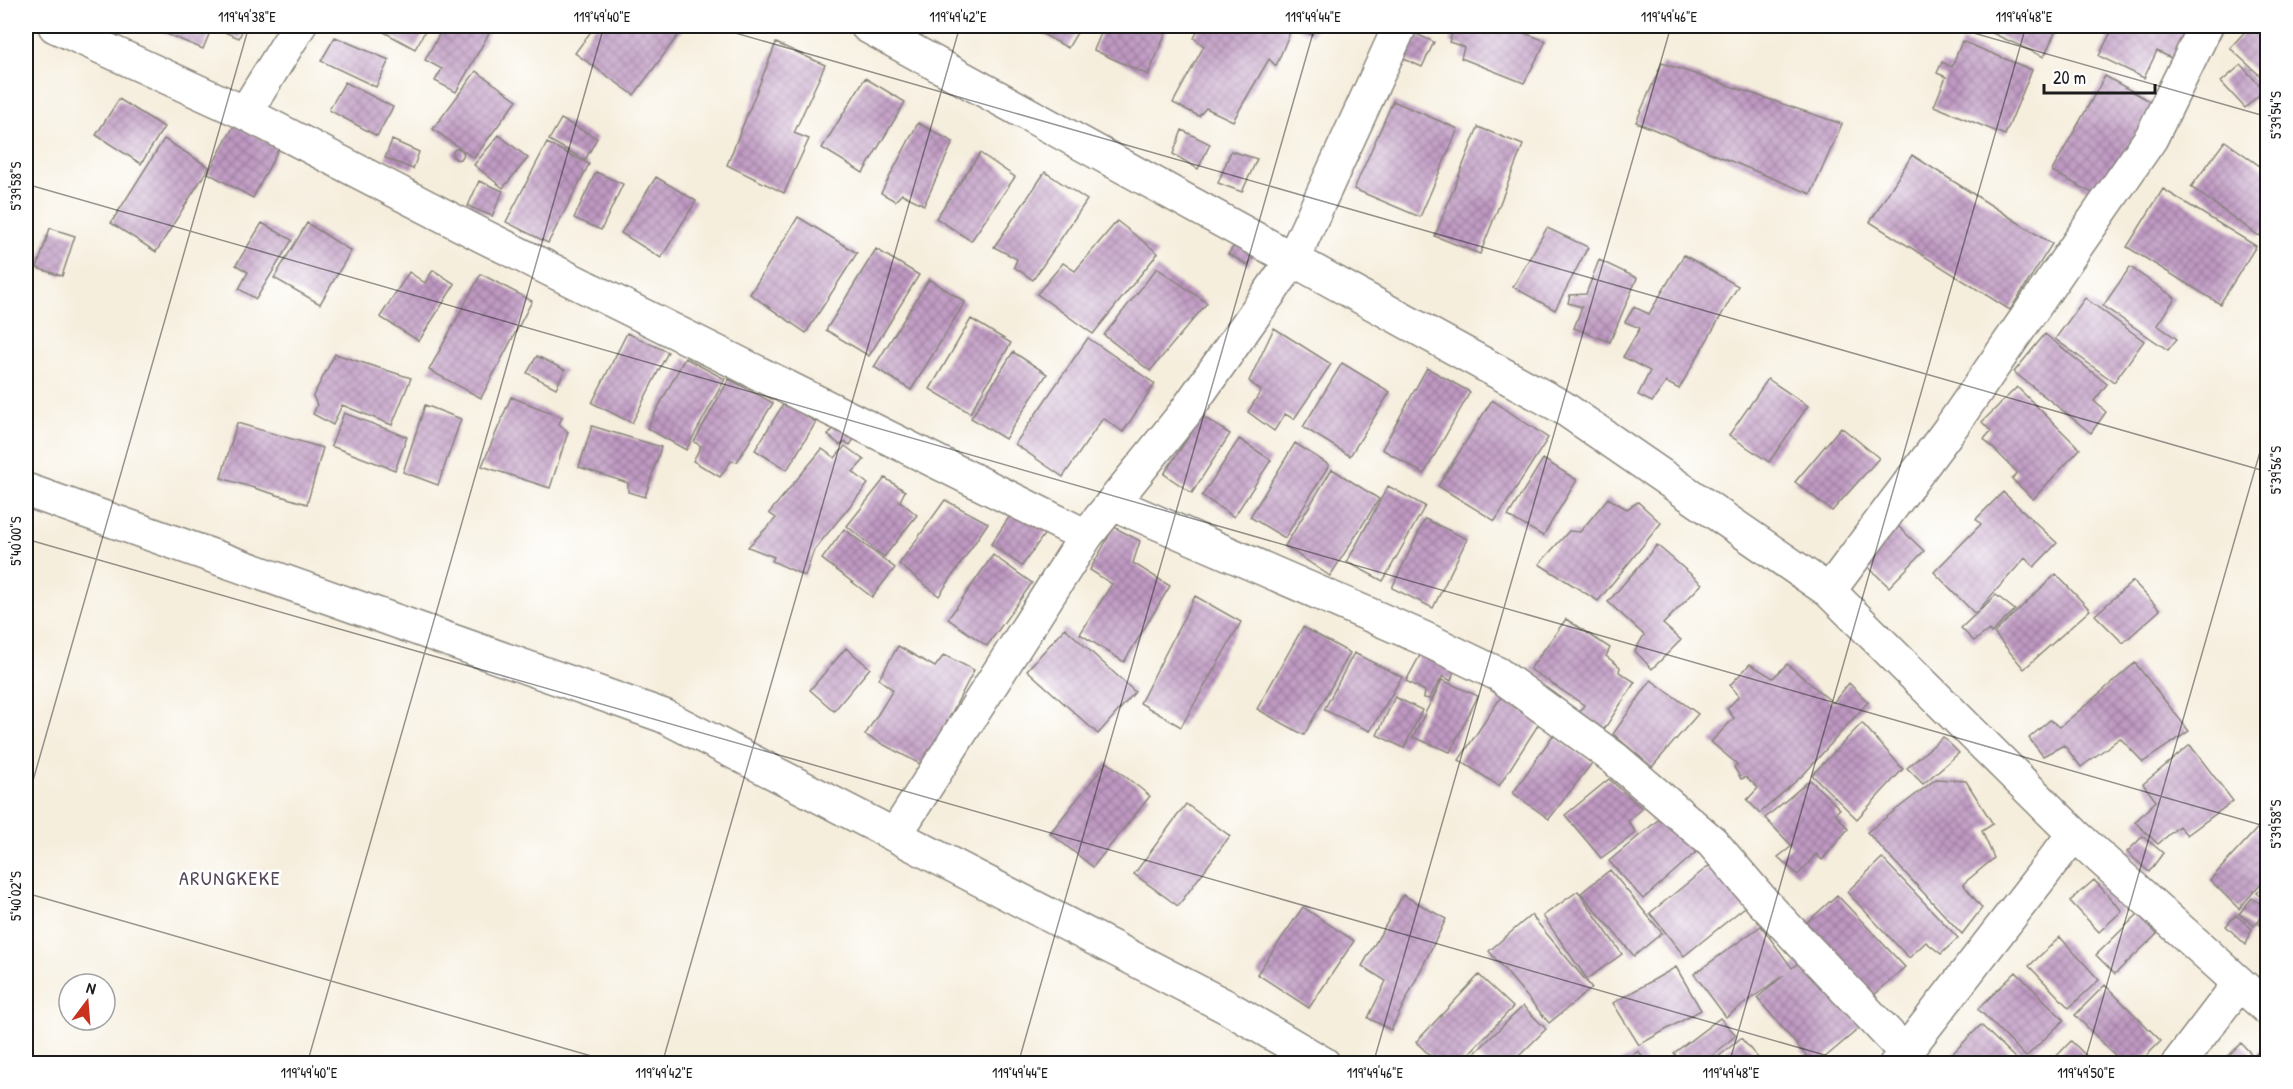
<svg xmlns="http://www.w3.org/2000/svg" width="2293" height="1089" font-family="'Patrick Hand',sans-serif">
<style>
.building{fill:url(#building-cross-hatch)}
.lines{fill:none;stroke-linecap:round;stroke-linejoin:round}
.minor-casing{stroke:#89857c;stroke-width:36}
.minor{stroke:#fff;stroke-width:33}
.ticks{fill:none;stroke:#1c1c1c;stroke-width:1.5;stroke-opacity:0.45}
.labels{text-anchor:middle;dominant-baseline:central;stroke-width:5;stroke-linejoin:round;paint-order:stroke}
.quarter-label{font-size:20px;letter-spacing:1.5px;fill:#554856;stroke:#fff}
.neatline{fill:none;stroke:#1c1c1c;stroke-width:2}
.ticks-label{font-size:15px;text-anchor:middle;fill:#1c1c1c}
</style>
<defs>
<pattern id="building-cross-hatch" width="8" height="8" patternUnits="userSpaceOnUse" patternTransform="scale(1.5)"><rect width="8" height="8" fill="#bf99c2"/><path d="M0 0l8 8M0 8l8-8" fill="none" stroke="#9a7c9d"/></pattern>
</defs>
<rect width="100%" height="100%" fill="#fff"/>
<filter id="ink" filterUnits="userSpaceOnUse"><feTurbulence type="fractalNoise" baseFrequency=".0167" numOctaves="2"/><feDisplacementMap in="SourceGraphic" scale="12" xChannelSelector="R" yChannelSelector="G"/><feConvolveMatrix kernelMatrix="1 2 1 2 8 2 1 2 1" color-interpolation-filters="sRGB"/></filter>
<filter id="wash" filterUnits="userSpaceOnUse"><feTurbulence type="fractalNoise" baseFrequency=".008" numOctaves="4" result="noise"/><feDisplacementMap in="SourceGraphic" scale="24" xChannelSelector="R" yChannelSelector="G"/><feGaussianBlur stdDeviation="1.35" result="paint"/><feColorMatrix in="noise" values="0 0 0 0 0 0 0 0 0 0 0 0 0 0 0 0 0 1.4 0 .05"/><feComposite in="paint" operator="in"/></filter>
<g filter="url(#wash)">
<rect width="100%" height="100%" fill="#f6eedd"/>
<g id="blocks">
<path class="building" d="M159,26H244L239,38L212,27L203,49L157,30Z
M373,26H428L415,49Z
M444,26H493L456,92L435,81L442,69L425,60Z
M595,26H685L634,95L575,53Z
M1028,26H1081L1068,48Z
M1104,26H1169L1148,75L1094,50Z
M1200,26H1281L1291,30L1276,66L1269,59L1233,121L1206,108L1199,116L1173,103L1204,46L1194,38Z
M1290,26H1317L1312,35Z
M1455,26H1505L1546,41L1524,83L1461,58L1464,47L1449,42Z
M1977,26H2058L2044,57Z
M2114,26H2192L2175,60L2157,51L2144,78L2099,56Z
M2250,26H2268V83L2230,48Z
M1412,32L1434,42L1422,67L1402,58Z
M335,37L389,60L376,87L321,61Z
M1962,41L2032,70L2005,135L1934,106L1946,77L1937,73L1942,62L1952,67Z
M776,43L825,65L794,133L809,139L784,193L727,165Z
M1662,63L1842,124L1811,194L1636,122Z
M2241,65L2264,90L2245,108L2221,82Z
M476,71L517,100L474,158L433,129Z
M2105,76L2153,103L2101,198L2052,171Z
M865,78L905,102L863,173L822,148Z
M345,82L393,107L377,136L329,110Z
M119,99L164,127L141,164L96,135Z
M1393,101L1458,129L1420,217L1354,189Z
M561,119L597,138L585,160L549,140Z
M918,123L953,142L924,205L902,194L895,201L881,193Z
M235,124L279,148L253,198L208,173Z
M1478,127L1523,145L1480,254L1435,236Z
M1182,130L1210,144L1198,169L1173,154Z
M499,135L528,158L503,188L474,165Z
M164,139L209,167L156,252L111,223Z
M392,140L419,152L413,169L385,158Z
M2225,141L2268,172V224L2259,236L2191,187Z
M547,143L589,164L548,243L506,222Z
M452.5 154a5.5 5.5 0 1 1 11 0a5.5 5.5 0 1 1-11 0Z
M1231,151L1257,159L1242,192L1218,183Z
M980,153L1015,177L971,241L936,218Z
M1912,155L2052,244L2010,310L1870,222Z
M596,172L623,184L601,230L574,218Z
M1045,172L1087,200L1033,280L1014,267L1017,259L994,247Z
M656,177L696,201L661,258L621,233Z
M479,181L503,191L492,216L468,206Z
M2163,189L2256,246L2220,304L2127,247Z
M798,217L857,253L806,333L750,294Z
M1117,221L1158,253L1093,334L1037,294L1063,263L1075,271Z
M262,223L292,240L256,299L239,289L248,272L236,265Z
M307,223L351,251L320,304L274,278Z
M50,228L75,236L62,276L37,268Z
M1547,228L1588,247L1555,310L1513,287Z
M1239,240L1258,250L1248,265L1228,254Z
M876,249L919,275L869,356L826,330Z
M1684,255L1738,286L1679,389L1666,382L1652,402L1638,395L1650,371L1623,357L1640,328L1625,322L1634,307L1649,314Z
M1599,260L1637,278L1610,342L1574,328L1582,307L1568,303L1570,295L1586,294Z
M2130,267L2175,298L2157,325L2177,339L2168,350L2103,306Z
M1157,268L1207,303L1150,371L1104,335Z
M433,270L455,284L419,341L380,317L409,272L425,283Z
M481,274L532,301L481,398L429,370Z
M929,279L965,302L911,390L874,367Z
M2085,298L2144,341L2114,382L2055,339Z
M971,319L1011,343L970,413L930,389Z
M1274,328L1331,364L1294,419L1285,414L1274,431L1248,412L1261,391L1249,381Z
M627,333L668,352L632,423L592,403Z
M2045,334L2107,384L2094,401L2106,412L2091,433L2014,372Z
M1088,338L1155,384L1123,432L1103,418L1063,477L1015,444Z
M1013,352L1047,374L1005,439L971,418Z
M335,354L411,378L392,425L342,405L333,425L313,414L317,405L313,396Z
M537,356L565,370L556,388L527,373Z
M685,358L725,379L686,450L647,428Z
M1342,363L1390,392L1350,456L1303,427Z
M1427,368L1470,392L1424,474L1382,449Z
M729,379L773,403L737,462L731,461L720,477L693,461L701,446L694,442Z
M1768,379L1808,406L1769,462L1729,435Z
M2017,387L2080,449L2033,499L2012,479L2017,472L1984,439L1991,431L1982,422Z
M511,397L562,417L559,424L568,432L550,488L482,466Z
M1492,400L1548,438L1495,521L1438,486Z
M784,403L816,422L787,470L755,450Z
M425,405L461,419L438,485L403,472Z
M344,413L407,437L395,470L331,446Z
M1202,416L1230,434L1192,493L1164,474Z
M842,419L858,433L850,445L845,442L840,445L828,435Z
M237,423L323,448L307,504L221,478Z
M592,426L661,447L645,497L628,492V483L579,467Z
M1841,427L1879,458L1832,511L1795,482Z
M1239,439L1271,460L1234,517L1202,496Z
M1295,443L1329,465L1285,538L1250,517Z
M845,446L864,460L853,472L868,484L814,550L805,576L772,561L774,557L748,547L776,518L769,513L822,449L835,458Z
M1543,459L1577,480L1543,536L1508,516Z
M1332,469L1379,499L1330,576L1285,546Z
M885,478L905,491L900,501L917,515L884,557L847,526Z
M1388,486L1425,506L1383,581L1347,562Z
M2003,492L2057,543L2034,567L2025,558L1975,614L1934,572L1981,524L1976,519Z
M1608,498L1627,509L1638,502L1661,523L1598,601L1539,564L1569,531L1580,532Z
M945,500L988,523L939,596L899,564Z
M1016,507L1048,529L1022,566L991,544Z
M1425,519L1467,539L1433,608L1392,588Z
M1898,526L1924,551L1889,587L1863,562Z
M1114,527L1140,541L1133,563L1170,586L1124,662L1080,634L1112,584L1090,570Z
M844,529L895,568L872,597L822,559Z
M1657,545L1702,584L1663,624L1681,640L1652,669L1635,651L1644,635L1608,602Z
M993,555L1032,583L987,646L948,619Z
M2056,574L2090,610L2024,669L1994,633Z
M2133,581L2160,610L2123,643L2095,615Z
M1996,595L2015,610L1991,633L1989,630L1974,641L1961,628Z
M1195,596L1241,622L1181,727L1140,703Z
M1566,619L1610,648L1606,656L1620,667L1619,672L1635,682L1601,734L1578,715L1584,705L1530,669Z
M1303,627L1350,653L1304,735L1257,709Z
M1065,628L1135,692L1098,734L1027,670Z
M898,646L935,667L944,655L974,670L924,766L865,735L893,690L879,679Z
M846,648L870,668L834,711L810,690Z
M1424,648L1456,663L1451,681L1443,676L1429,699L1424,698L1425,691L1406,681Z
M1354,653L1402,677L1370,731L1324,710Z
M2135,663L2189,731L2143,762L2120,738L2081,767L2064,745L2043,756L2029,738L2050,720L2060,727Z
M1750,664L1773,678L1787,664L1833,703L1849,683L1868,702L1804,774L1760,813L1747,800L1758,788L1746,777L1741,779L1734,767L1737,764L1711,742L1734,718L1727,709L1739,696L1730,685Z
M1442,680L1478,696L1450,752L1413,737Z
M1651,680L1698,714L1652,767L1613,734Z
M1395,697L1422,710L1404,748L1377,735Z
M1501,697L1540,722L1499,786L1459,760Z
M1862,723L1903,769L1857,819L1812,775Z
M1553,735L1592,763L1549,819L1513,793Z
M1943,737L1959,753L1923,784L1907,768Z
M2190,745L2233,801L2187,835L2179,826L2158,844L2135,822L2156,801L2143,784Z
M1107,762L1150,796L1093,867L1050,833Z
M1609,779L1642,808L1628,821L1636,833L1601,858L1565,815Z
M1936,779L1966,781L1993,824L1982,831L1994,858L1963,884L1982,908L1962,934L1867,832Z
M1810,780L1840,809L1835,813L1848,829L1822,860L1816,854L1798,875L1778,857L1792,846L1765,818Z
M1186,804L1230,836L1178,906L1134,874Z
M1670,810L1702,847L1643,899L1609,861Z
M2264,821L2268,824V875L2239,909L2210,880Z
M2143,836L2163,853L2149,872L2127,852Z
M1882,858L1958,938L1941,954L1926,942L1909,958L1847,892Z
M1710,865L1745,907L1684,956L1650,913Z
M1610,870L1662,933L1634,956L1581,893Z
M2094,880L2122,911L2099,932L2070,901Z
M2268,882V902L2257,893Z
M1578,891L1622,954L1587,979L1543,916Z
M1403,895L1446,919L1391,1030L1368,1018L1386,981L1362,966Z
M1837,895L1905,967L1872,997L1804,925Z
M2252,898L2268,909L2254,926L2239,914Z
M1303,907L1354,941L1309,1008L1257,974Z
M2268,913V930L2259,924Z
M2138,914L2157,934L2115,974L2096,955Z
M1531,915L1592,988L1549,1023L1489,951Z
M2236,915L2252,929L2246,945L2226,926Z
M1761,926L1792,968L1804,958L1862,1026L1817,1064H1813L1757,998L1784,975L1726,1017L1694,974Z
M2060,937L2099,980L2069,1008L2029,966Z
M1676,967L1701,1010L1639,1045L1613,1003Z
M2016,972L2064,1020L2026,1057L1978,1009Z
M1479,975L1513,1007L1459,1064H1439L1416,1042Z
M2105,985L2161,1041L2138,1064H2124L2075,1015Z
M1523,1006L1546,1029L1511,1064H1486L1475,1053Z
M1720,1018L1736,1035L1703,1064H1683L1674,1053Z
M1981,1025L2021,1064H1961L1951,1055Z
M1741,1038L1763,1064H1710Z
M2071,1041L2095,1064H2049Z
M2268,1042V1064H2263L2254,1056Z
M2241,1043L2261,1064H2220Z
M1639,1051L1646,1064H1616Z"/>
</g>
</g>
<g filter="url(#ink)">
<use href="#blocks" fill-opacity="0" stroke="#89857c" stroke-width="1.5"/>
<g class="lines">
<g class="minor-casing">
<path id="minor" d="M55,26L245,113L483,236L1086,536
M867,26L1562,407L1829,591L2074,834L2268,1009
M245,113L299,26
M26,490L664,716L1227,1007L1324,1064
M1112,503L1423,638L1498,674L1614,758L1712,842L1763,902L1904,1051
M1829,591L1949,430L2151,138L2206,26
M895,835L1086,536L1184,414L1292,261L1400,26
M1896,1064L2074,834
M2178,1064L2239,984"/>
</g>
<use href="#minor" class="minor"/>
</g>
</g>
<path class="ticks" d="M711,26L2268,472M1949,26L2268,117M26,184L2268,827M26,539L1856,1064M26,805L249,26M26,893L619,1064M307,1064L604,26M662,1064L960,26M1018,1064L1315,26M1373,1064L1671,26M1729,1064L2026,26M2084,1064L2268,424"/>
<g class="labels">
<g class="quarter-label">
<text x="230" y="877">ARUNGKEKE</text>
</g>
</g>
<rect width="2293" height="1089" fill="none" stroke="#fff" stroke-width="66"/>
<g transform="translate(87 1002) rotate(16)"><circle r="28" fill="#ffffff" stroke="#a4a4a4" stroke-width="1.5"/>
<path d="M0-4.5L10 22L0 15L-10 22Z" fill="#c8321e"/>
<text y="-9" font-size="16" font-weight="bold" text-anchor="middle" fill="#1c1c1c">N</text>
</g>
<path d="M2044 84v9h111v-9" fill="none" stroke="#1c1c1c" stroke-width="3"/>
<text x="2053" y="84" font-size="18" fill="#1c1c1c" stroke="#ffffff" stroke-width="4.5" paint-order="stroke">20 m</text>
<rect x="33" y="33" width="2227" height="1023" class="neatline"/>
<g class="ticks-label">
<text x="247" y="22">119°49'38"E</text>
<text x="602" y="22">119°49'40"E</text>
<text x="958" y="22">119°49'42"E</text>
<text x="1313" y="22">119°49'44"E</text>
<text x="1669" y="22">119°49'46"E</text>
<text x="2024" y="22">119°49'48"E</text>
<text transform="translate(2276 115) rotate(-90)" y="5">5°39'54"S</text>
<text transform="translate(16 186) rotate(-90)" y="5">5°39'58"S</text>
<text transform="translate(2276 470) rotate(-90)" y="5">5°39'56"S</text>
<text transform="translate(16 541) rotate(-90)" y="5">5°40'00"S</text>
<text transform="translate(2276 824) rotate(-90)" y="5">5°39'58"S</text>
<text transform="translate(16 896) rotate(-90)" y="5">5°40'02"S</text>
<text x="309" y="1078">119°49'40"E</text>
<text x="664" y="1078">119°49'42"E</text>
<text x="1020" y="1078">119°49'44"E</text>
<text x="1375" y="1078">119°49'46"E</text>
<text x="1731" y="1078">119°49'48"E</text>
<text x="2086" y="1078">119°49'50"E</text>
</g>
</svg>
